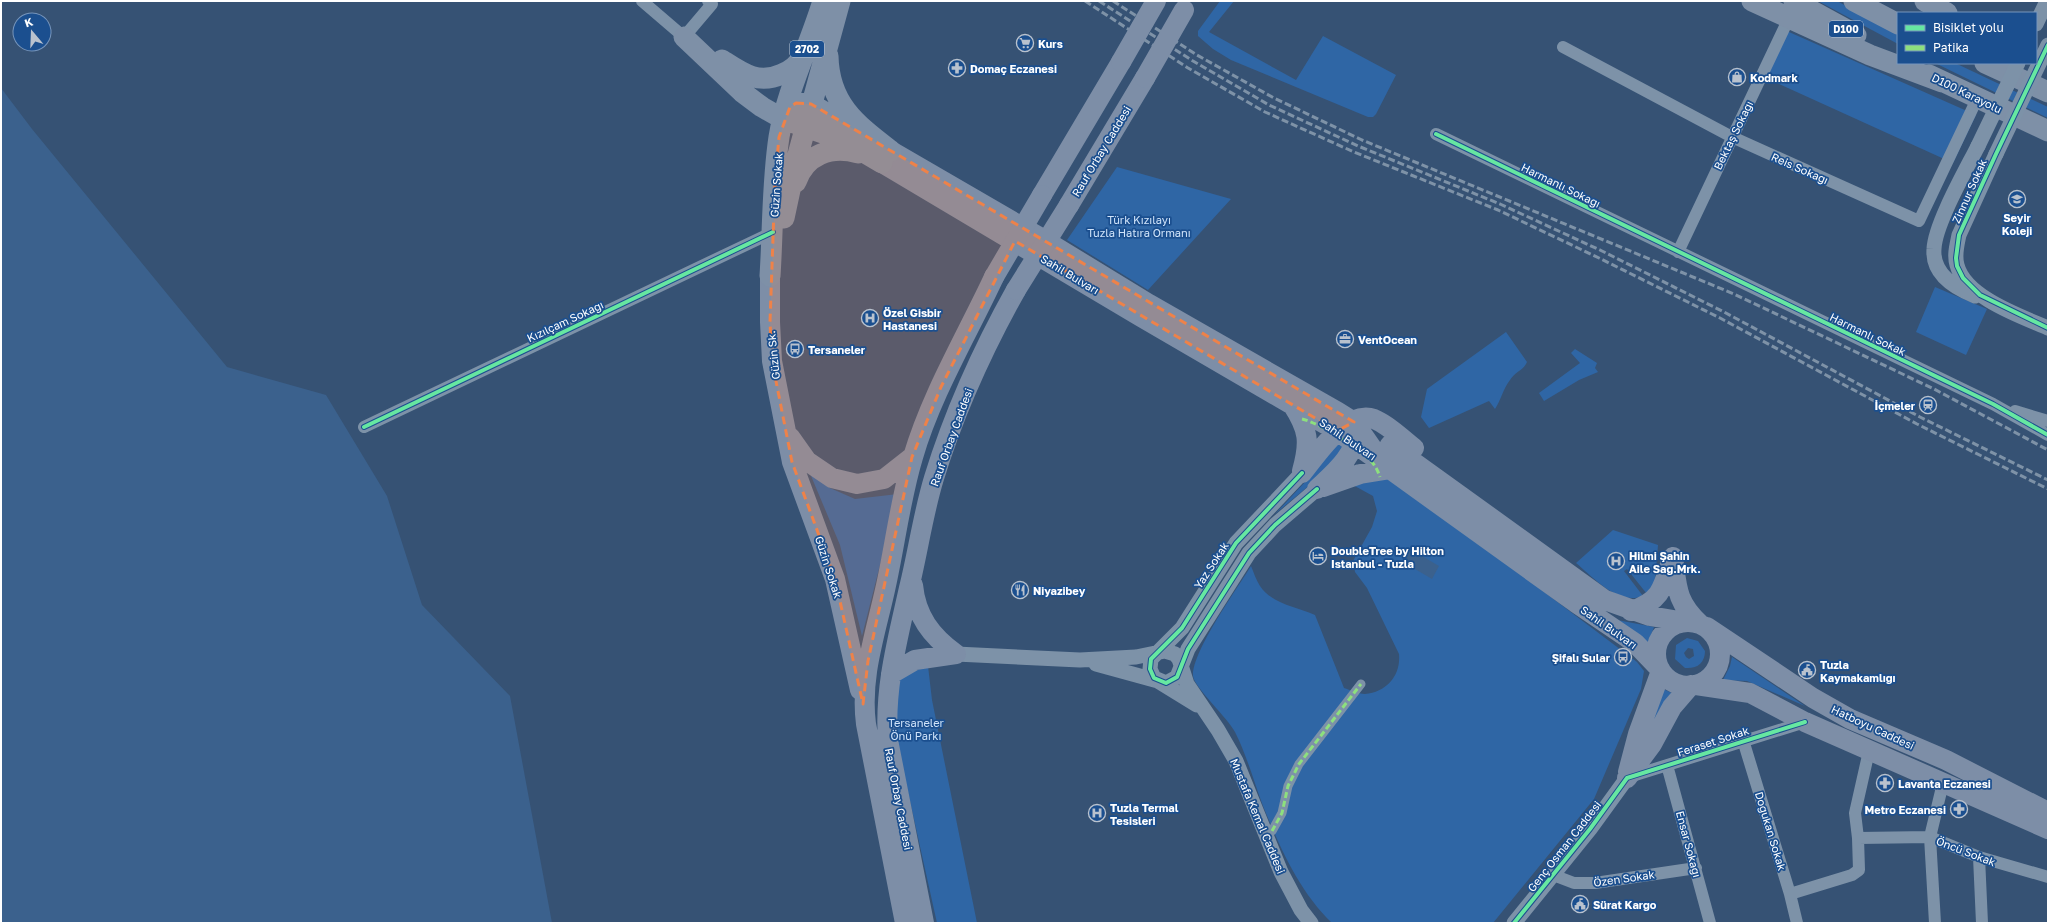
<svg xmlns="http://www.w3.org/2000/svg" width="2049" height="924" font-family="'Golos Text',sans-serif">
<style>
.green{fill:#2f66a5;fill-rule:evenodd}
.water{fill:#3b618d}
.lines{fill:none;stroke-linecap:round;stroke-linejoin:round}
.pedestrian{stroke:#7d92a8;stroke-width:9}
.minor{stroke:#7d92a8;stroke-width:12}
.tertiary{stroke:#7d92a8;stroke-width:15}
.primary{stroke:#7d8ea7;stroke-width:20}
.trunk{stroke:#7e90a7;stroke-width:21}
.rail{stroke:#7e92a7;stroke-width:3;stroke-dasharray:7 3;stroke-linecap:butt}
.tertiary-bridge{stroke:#7d92a8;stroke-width:15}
.primary-bridge{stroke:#7d8ea7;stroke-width:20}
.quiet{stroke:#8de07e;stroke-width:3;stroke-dasharray:6 3;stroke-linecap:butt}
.cycleway-casing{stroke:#1b4f8f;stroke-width:6}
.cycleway{stroke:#66e7a1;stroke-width:4}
.marked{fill:#ee8249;fill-opacity:0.2;stroke:#ee8249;stroke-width:3;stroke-dasharray:8 5;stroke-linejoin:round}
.labels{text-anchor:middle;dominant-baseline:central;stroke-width:3.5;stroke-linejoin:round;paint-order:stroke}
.shield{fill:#1b4f8f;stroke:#bbcadd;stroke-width:1}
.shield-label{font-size:10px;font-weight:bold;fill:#fff}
.poi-label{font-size:11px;font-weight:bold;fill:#fff;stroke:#1b4f8f;text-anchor:start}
.street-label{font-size:11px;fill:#fff;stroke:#1b4f8f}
.park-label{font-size:11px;fill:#cfe3fa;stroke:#1b4f8f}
</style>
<rect width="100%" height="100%" fill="#365274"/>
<path class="green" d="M1220,1H1234L1209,32L1296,80L1323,36L1396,75L1376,114L1373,117H1368L1231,60L1213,49L1198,36V31Z
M1818,1H1837L1898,34V44Z
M1780,28L1976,115L1953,163L1759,75Z
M1935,63H1955L2048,107V118Z
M1117,167L1231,199L1148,290L1067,240Z
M1935,287L1987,309L1966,355L1916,332Z
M1506,332L1527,362C1524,370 1515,372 1510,380C1503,389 1501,400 1495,409L1489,401L1429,428L1421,417L1427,389Z
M1575,349L1597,363L1595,368L1598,372L1579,380L1544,401L1539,393L1580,363L1571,353Z
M1337,442L1345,448L1311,484L1275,514L1305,482Z
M809,471L830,488L855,499L898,494L862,636L840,545Z
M1386,476L1401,484L1637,662L1644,671L1641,689L1594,799L1493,923H1332C1299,891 1280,848 1263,806C1254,782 1247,756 1235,732C1229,719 1192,685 1193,675C1193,650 1237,589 1251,566C1254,573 1256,580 1260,586C1272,604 1297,607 1315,615L1344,688C1350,690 1358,694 1365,694C1387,692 1401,675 1399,654L1367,588L1355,572L1353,561L1372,527L1377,511L1373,496L1353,485Z
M1613,530L1658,545L1655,582L1647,594L1627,569L1624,571L1643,596C1618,606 1593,577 1576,563Z
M1617,620L1654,627L1648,643Z
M1687,638L1698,641L1705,651C1705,663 1697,669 1685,668L1675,659L1676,645ZM1688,648L1693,649L1694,656L1689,659L1686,657L1684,653Z
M1732,657L1805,706L1747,681L1723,680L1730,666Z
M928,666L932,700L977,923H937L894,729L900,676Z
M1663,689L1672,693L1647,740Z"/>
<path class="water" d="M1,88L32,129L227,367L326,395L387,496L422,605L510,696L552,923H1Z
M1410,549L1439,566L1432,579L1403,562Z"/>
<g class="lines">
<path class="pedestrian" d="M1272,831L1282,813L1288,786L1299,764L1361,684"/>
<path class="minor" d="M642,1L684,37L712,4L708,1
M1563,47L1732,137L1919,221L1977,99
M1436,134L1993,404L2048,435
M1678,252L1789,18
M2015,411L2048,421
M364,427L773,232
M1743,740L1790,894L1797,923
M1667,765L1710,923
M1629,777L1805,722
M1858,838L1930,837L1979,857L2048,877
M1979,857L1982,923
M1553,875L1574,883H1595L1696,868
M1790,894L1852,875L1859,870L1858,838L1855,813L1869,751
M1935,923L1930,837L1943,783"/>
<path class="tertiary" d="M2036,24L2047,1
M1996,154L1959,235C1957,245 1954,255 1957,265C1965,297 2020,316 2048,328
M1975,296C1955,288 1932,274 1934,249C1935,224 1966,170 1978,146
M1302,473L1236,543L1182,628L1151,659L1150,669L1154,678L1166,683L1177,677L1188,649L1249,553L1275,525L1317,489
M956,654L1080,660L1136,657L1165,651L1175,654L1179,659L1187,684L1218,730L1236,761L1281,872L1301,910L1311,923
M1096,664L1158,681L1197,705
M1514,923L1590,829L1627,778"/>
<path class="primary" d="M891,151L1041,238L1149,304L1338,412L1354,422L1381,461L1390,445L1605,600L1650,616L1685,622
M882,163L1141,317L1337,431L1576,603L1635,643L1659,668
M1042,195L1121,62
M1069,205L1145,78
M770,276V322L772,361L792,462L835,579L860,690
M1292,404C1309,430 1310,442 1302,471
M790,437L807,461L832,478L857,484L884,479L912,457
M1302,473C1317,455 1346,409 1374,419C1389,425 1402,439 1414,448
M1323,487L1360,474L1391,469
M1317,489C1333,474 1359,453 1355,429
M1673,557C1677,587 1676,602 1700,624
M913,585C916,616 931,636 956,654
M1631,611C1661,601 1663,588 1671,561
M1656 654a32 32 0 1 1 64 0a32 32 0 1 1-64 0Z
M1707,627L1813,698L1850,719L1946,760L2048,812
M891,674L915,660L956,654
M1696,685L1750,693L1805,722L2048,829
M1628,772L1638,734L1661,671
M1627,778L1652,744L1672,707L1691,685
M905,923L866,724C860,678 875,635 885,590C895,546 900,500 913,457C931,395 967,335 994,277
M924,923L888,740C884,688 898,638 909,588C918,552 923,514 934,478C954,413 983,349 1016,290"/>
<path class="trunk" d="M1752,1L1870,55L1942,82
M1794,1L1856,35
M1854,1L1898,24
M1925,1L1947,13
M684,37L742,92L762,107L783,119L843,140L882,163
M828,56C829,104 856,124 891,151
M722,60C742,73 758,85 782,74C792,70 798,65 803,56
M1985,63L2048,92
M1929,75L2048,131
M797,103L811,104L853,129
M796,182C805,155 831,145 858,153
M784,218L796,162L840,1
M770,276C773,230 772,183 779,137C786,93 810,44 823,1"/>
<path class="rail" d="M1085,1L1188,68L1265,112L1354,152L1498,210L1599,258L1720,318L1917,424L2048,489
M1099,1L1193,61L1269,105L1358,146L1500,204L1602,251L1724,312L1920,417L2048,480
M1113,1L1197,55L1274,98L1362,140L1734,294L1934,389L2048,450"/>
<path class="tertiary-bridge" d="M1978,146L2018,63
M1996,154L2048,45"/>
<path class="primary-bridge" d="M1121,62L1156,1
M1145,78L1184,10
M994,277L1042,195
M1016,290L1069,205"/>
<path class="quiet" d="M1302,419C1320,423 1358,448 1371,461C1375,465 1378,471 1380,477
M1272,831L1282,813L1288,786L1299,764L1361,684"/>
<g class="cycleway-casing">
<path id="cycleway" d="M2048,45L1996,154L1959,235L1956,258L1957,266L1963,278L1980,295L2048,328
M1436,134L1993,404L2048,435
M364,427L773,232
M1302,473L1236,543L1182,628L1151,659L1150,669L1154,678L1166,683L1177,677L1188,649L1249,553L1275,525L1317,489
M1514,923L1590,829L1627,778L1805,722"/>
</g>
<use href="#cycleway" class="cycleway"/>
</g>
<path class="marked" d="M796,103L811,104L1354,422L1337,431L1015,241L941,387L912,457L868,661L863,704L835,579L792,462L772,361L770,322L775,182L779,137L790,107Z"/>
<defs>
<g id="supermarket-ring" transform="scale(0.9)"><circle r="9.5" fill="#1b4f8f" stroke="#b9c2ce" stroke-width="1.5"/><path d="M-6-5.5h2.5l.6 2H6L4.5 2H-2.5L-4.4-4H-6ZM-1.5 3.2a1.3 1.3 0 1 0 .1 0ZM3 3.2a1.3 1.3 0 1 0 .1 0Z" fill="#b9c2ce"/></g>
<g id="pharmacy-ring" transform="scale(0.9)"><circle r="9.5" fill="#1b4f8f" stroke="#b9c2ce" stroke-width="1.5"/><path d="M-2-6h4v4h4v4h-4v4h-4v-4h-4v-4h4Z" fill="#b9c2ce"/></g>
<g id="shop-ring" transform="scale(0.9)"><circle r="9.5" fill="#1b4f8f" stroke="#b9c2ce" stroke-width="1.5"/><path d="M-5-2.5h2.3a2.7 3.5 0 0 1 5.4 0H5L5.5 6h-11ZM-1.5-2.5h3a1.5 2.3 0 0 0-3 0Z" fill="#b9c2ce"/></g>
<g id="school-ring" transform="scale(0.9)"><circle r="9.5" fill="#1b4f8f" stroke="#b9c2ce" stroke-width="1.5"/><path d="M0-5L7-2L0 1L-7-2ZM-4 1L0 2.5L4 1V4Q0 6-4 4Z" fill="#b9c2ce"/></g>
<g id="hospital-ring" transform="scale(0.9)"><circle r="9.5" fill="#1b4f8f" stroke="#b9c2ce" stroke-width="1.5"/><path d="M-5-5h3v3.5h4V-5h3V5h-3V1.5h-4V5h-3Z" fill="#b9c2ce"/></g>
<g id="office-ring" transform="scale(0.9)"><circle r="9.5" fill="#1b4f8f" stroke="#b9c2ce" stroke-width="1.5"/><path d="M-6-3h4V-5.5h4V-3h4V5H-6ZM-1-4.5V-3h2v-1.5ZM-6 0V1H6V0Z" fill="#b9c2ce"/></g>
<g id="bus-ring" transform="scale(0.9)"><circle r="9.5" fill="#1b4f8f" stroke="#b9c2ce" stroke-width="1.5"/><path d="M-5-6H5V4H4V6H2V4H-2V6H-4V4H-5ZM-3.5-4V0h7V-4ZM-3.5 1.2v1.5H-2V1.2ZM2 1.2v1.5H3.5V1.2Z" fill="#b9c2ce"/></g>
<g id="station-ring" transform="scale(0.9)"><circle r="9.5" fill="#1b4f8f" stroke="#b9c2ce" stroke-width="1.5"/><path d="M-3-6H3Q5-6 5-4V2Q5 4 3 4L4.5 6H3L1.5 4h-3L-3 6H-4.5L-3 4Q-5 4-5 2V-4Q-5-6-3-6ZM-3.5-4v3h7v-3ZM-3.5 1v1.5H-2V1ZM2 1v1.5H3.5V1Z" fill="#b9c2ce"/></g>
<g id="hotel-ring" transform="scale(0.9)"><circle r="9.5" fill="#1b4f8f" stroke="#b9c2ce" stroke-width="1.5"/><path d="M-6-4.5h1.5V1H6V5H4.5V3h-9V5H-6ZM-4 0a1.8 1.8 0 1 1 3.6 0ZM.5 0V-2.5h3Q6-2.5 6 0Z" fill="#b9c2ce"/></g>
<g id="restaurant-ring" transform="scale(0.9)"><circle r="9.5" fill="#1b4f8f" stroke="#b9c2ce" stroke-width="1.5"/><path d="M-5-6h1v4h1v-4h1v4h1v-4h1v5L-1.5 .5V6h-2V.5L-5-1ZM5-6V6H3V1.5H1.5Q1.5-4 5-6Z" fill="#b9c2ce"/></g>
<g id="civic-ring" transform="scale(0.9)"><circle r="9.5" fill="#1b4f8f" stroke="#b9c2ce" stroke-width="1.5"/><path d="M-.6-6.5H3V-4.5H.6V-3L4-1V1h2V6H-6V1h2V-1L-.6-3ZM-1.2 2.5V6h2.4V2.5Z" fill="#b9c2ce"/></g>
</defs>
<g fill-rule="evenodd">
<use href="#supermarket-ring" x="1025" y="43"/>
<use href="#pharmacy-ring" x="957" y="68"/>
<use href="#shop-ring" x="1737" y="77"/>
<use href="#school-ring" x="2017" y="199"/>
<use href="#hospital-ring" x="870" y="318"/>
<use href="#office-ring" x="1345" y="339"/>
<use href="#bus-ring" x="795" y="349"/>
<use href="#station-ring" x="1928" y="405"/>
<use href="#hotel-ring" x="1318" y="556"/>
<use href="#hospital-ring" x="1616" y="561"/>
<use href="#restaurant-ring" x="1020" y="590"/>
<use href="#bus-ring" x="1623" y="657"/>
<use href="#civic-ring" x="1807" y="670"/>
<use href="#pharmacy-ring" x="1885" y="783"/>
<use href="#pharmacy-ring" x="1959" y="809"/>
<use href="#hospital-ring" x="1097" y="813"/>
<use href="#civic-ring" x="1580" y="904"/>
</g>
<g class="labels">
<g class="shield">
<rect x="1829" y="21" width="34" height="16" rx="3"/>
<rect x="790" y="41" width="34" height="16" rx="3"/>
</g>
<g class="shield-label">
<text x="1846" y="29">D100</text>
<text x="807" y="49">2702</text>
</g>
<g class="poi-label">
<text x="1038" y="43">Kurs</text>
<text x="970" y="68">Domaç Eczanesi</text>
<text x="1750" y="77">Kodmark</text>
<text x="2017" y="217" text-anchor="middle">Seyir<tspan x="2017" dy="13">Koleji</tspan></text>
<text x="883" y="312">Özel Gisbir<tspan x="883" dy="13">Hastanesi</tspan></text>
<text x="1358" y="339">VentOcean</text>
<text x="808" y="349">Tersaneler</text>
<text x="1915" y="405" text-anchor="end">İçmeler</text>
<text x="1331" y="550">DoubleTree by Hilton<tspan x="1331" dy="13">Istanbul - Tuzla</tspan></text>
<text x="1629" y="555">Hilmi Şahin<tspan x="1629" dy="13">Aile Sağ.Mrk.</tspan></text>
<text x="1033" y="590">Niyazibey</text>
<text x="1610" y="657" text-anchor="end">Şifalı Sular</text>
<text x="1820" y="664">Tuzla<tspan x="1820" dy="13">Kaymakamlığı</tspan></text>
<text x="1898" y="783">Lavanta Eczanesi</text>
<text x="1110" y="807">Tuzla Termal<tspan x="1110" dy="13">Tesisleri</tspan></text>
<text x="1946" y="809" text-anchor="end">Metro Eczanesi</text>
<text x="1593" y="904">Sürat Kargo</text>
</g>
<g class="street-label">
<text transform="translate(1967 93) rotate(26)">D100 Karayolu</text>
<text transform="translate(1733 135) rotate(-64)">Bektaş Sokağı</text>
<text transform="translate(1101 151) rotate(-59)">Rauf Orbay Caddesi</text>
<text transform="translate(1800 168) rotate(24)">Reis Sokağı</text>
<text transform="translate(776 185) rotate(-86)">Güzin Sokak</text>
<text transform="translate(1561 185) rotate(26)">Harmanlı Sokağı</text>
<text transform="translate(1969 191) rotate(-66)">Zinnur Sokak</text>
<text transform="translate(1070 274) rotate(31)">Sahil Bulvarı</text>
<text transform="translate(565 321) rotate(-25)">Kızılçam Sokağı</text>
<text transform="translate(1868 334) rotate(26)">Harmanlı Sokak</text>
<text transform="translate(773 355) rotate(-96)">Güzin Sk.</text>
<text transform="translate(951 437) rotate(-70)">Rauf Orbay Caddesi</text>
<text transform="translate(1348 439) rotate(34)">Sahil Bulvarı</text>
<text transform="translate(1211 565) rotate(-57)">Yaz Sokak</text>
<text transform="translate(829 567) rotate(72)">Güzin Sokak</text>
<text transform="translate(1609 627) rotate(35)">Sahil Bulvarı</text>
<text transform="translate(1873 727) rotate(25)">Hatboyu Caddesi</text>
<text transform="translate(1713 741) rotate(-18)">Feraset Sokak</text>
<text transform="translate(899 799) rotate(79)">Rauf Orbay Caddesi</text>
<text transform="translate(1258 816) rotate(67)">Mustafa Kemal Caddesi</text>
<text transform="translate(1771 831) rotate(73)">Doğukan Sokak</text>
<text transform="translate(1689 844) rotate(75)">Ensar Sokağı</text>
<text transform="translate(1564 846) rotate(-52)">Genç Osman Caddesi</text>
<text transform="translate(1966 851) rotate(21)">Öncü Sokak</text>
<text transform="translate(1624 878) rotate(-8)">Özen Sokak</text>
</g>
<g class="park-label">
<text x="1139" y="219">Türk Kızılayı<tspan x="1139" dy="13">Tuzla Hatıra Ormanı</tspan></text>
<text x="916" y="722">Tersaneler<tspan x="916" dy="13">Önü Parkı</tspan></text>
</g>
</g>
<rect width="2049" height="924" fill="none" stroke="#ffffff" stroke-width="4"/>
<rect x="1897" y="12" width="140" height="52" fill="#1b4f8f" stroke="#7695bc"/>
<rect x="1905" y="25" width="20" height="6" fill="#66e7a1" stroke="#7695bc"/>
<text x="1933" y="32" font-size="12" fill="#ffffff">Bisiklet yolu</text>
<rect x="1905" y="45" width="20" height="6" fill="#8de07e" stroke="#7695bc"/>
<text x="1933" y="52" font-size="12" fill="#ffffff">Patika</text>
<g transform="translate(32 32) rotate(341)"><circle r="19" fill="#1b4f8f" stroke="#7695bc"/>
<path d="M0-3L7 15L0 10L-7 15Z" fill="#b9c2ce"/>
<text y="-6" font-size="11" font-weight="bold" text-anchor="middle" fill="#ffffff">K</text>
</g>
</svg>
